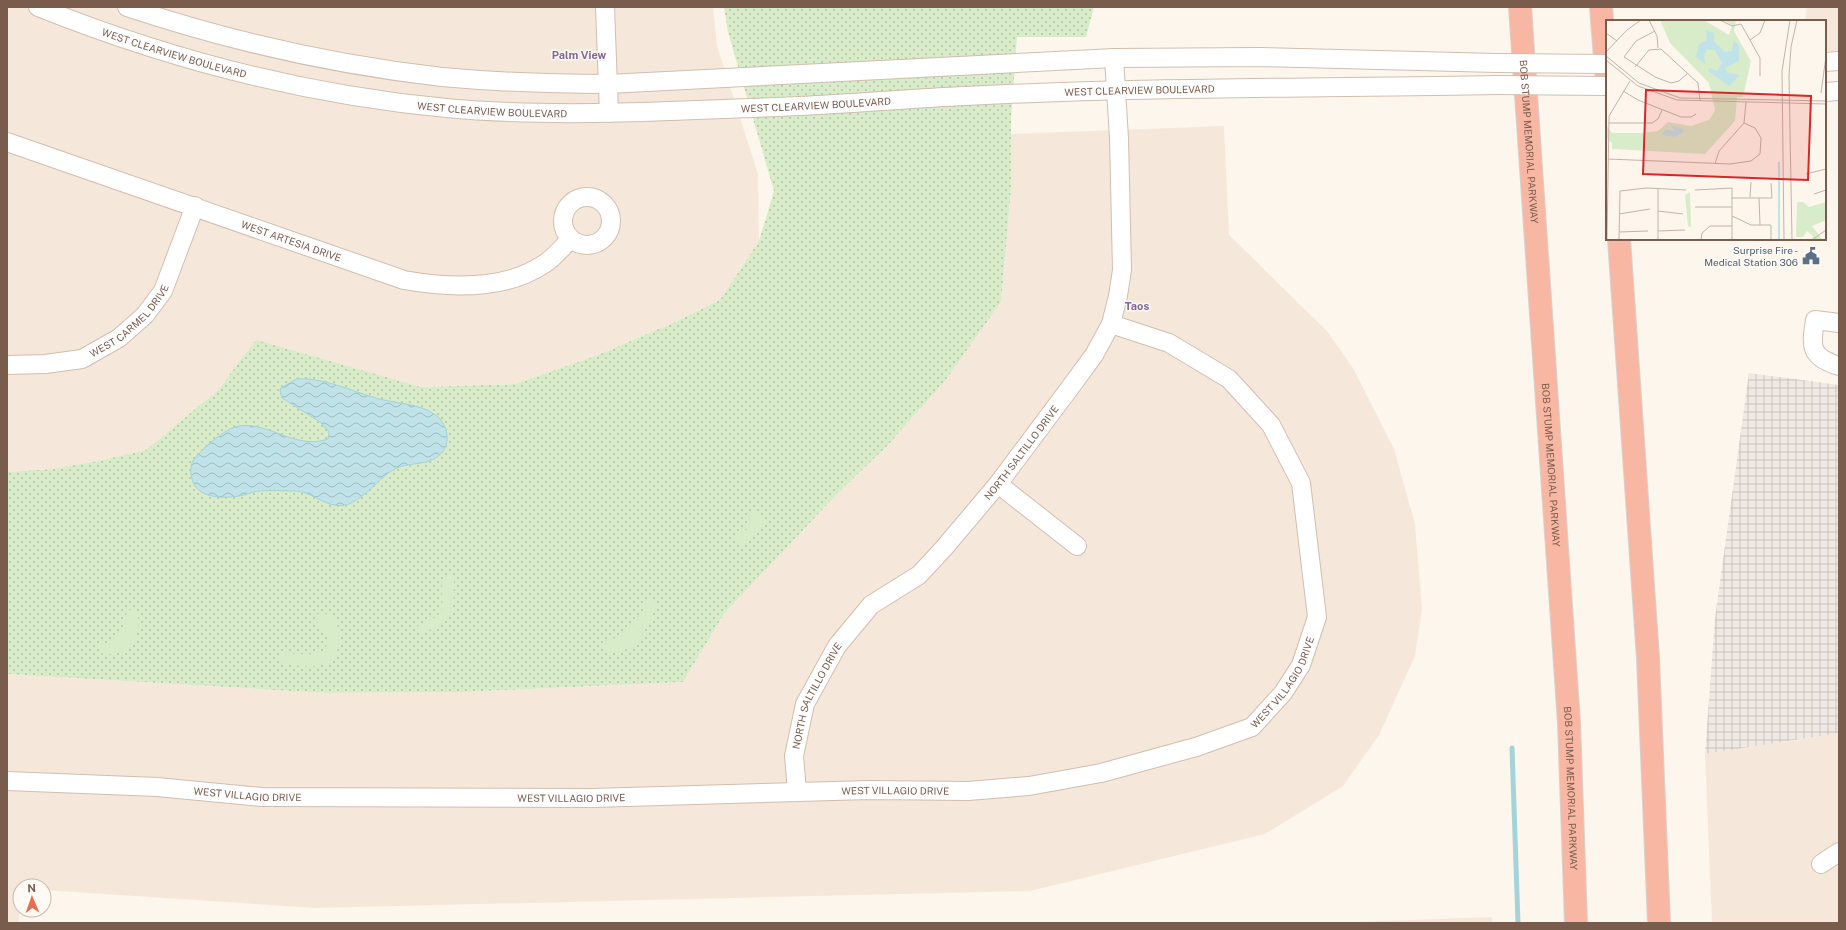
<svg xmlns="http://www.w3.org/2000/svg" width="1846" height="930" font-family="'Public Sans',sans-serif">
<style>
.residential{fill:#f5e8da}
.industrial{fill:url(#industrial-grid)}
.grass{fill:url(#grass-dots)}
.green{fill:#d8ecc9}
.water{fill:url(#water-waves);stroke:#a5d3da}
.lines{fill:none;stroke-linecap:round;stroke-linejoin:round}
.stream{stroke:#a5d3da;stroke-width:5}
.minor-casing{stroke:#d1beb0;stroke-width:20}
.highway-casing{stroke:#dad1cd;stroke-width:24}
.minor{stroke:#fff;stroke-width:18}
.highway{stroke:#f7b7a3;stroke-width:22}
.minor-bridge-casing{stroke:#d1beb0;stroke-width:20;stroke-linecap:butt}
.minor-bridge{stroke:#fff;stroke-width:18}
.labels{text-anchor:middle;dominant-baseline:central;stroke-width:3;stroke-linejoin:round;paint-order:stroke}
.street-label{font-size:10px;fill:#7a5c4d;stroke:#fffaf3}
.service-label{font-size:10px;fill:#4e5e75;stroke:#fffaf3;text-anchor:end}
.neighbourhood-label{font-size:11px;font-weight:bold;fill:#846695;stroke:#fffaf3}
.inset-river{fill:none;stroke:#bfe3e8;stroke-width:2}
.inset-road{fill:none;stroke:#c5b3a7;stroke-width:1}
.view{fill:#d62828;fill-opacity:0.15;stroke:#d62828;stroke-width:2}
.inset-edge{fill:none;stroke:#7a5c4d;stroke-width:2}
</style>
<defs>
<pattern id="industrial-grid" width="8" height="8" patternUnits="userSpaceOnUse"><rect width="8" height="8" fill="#efe9e4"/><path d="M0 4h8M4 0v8" fill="none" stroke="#c7c0bb"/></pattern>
<pattern id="grass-dots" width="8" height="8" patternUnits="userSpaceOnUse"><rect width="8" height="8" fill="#d8ecc9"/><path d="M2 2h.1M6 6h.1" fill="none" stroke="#b4c2a5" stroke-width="1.8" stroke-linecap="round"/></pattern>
<pattern id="water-waves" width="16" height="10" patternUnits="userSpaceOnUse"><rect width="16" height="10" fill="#bfe3e8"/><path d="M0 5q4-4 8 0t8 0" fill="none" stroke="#a0bbbe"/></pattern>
</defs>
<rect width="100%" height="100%" fill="#fdf6ec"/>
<path class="residential" d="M7,7H713L717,46L758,174L759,241L720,300L675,322L598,355L515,384L421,387L256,341L218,390L146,450L98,461L52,469L7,472Z
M1807,7H1839V51H1825V21H1805Z
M1224,126L1229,235L1327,331L1353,368L1394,449L1415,524L1422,609L1415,656L1379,735L1343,786L1265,834L1030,891L315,908L44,890V886H20L19,923H7V674L327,693L461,692L683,682L724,614L836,495L888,445L945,381L1001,302L1011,189V134Z
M1839,733V923H1712L1705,754Z
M1492,917V923H1328Z"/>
<path class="industrial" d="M1749,373L1839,385V733L1705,754L1715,618Z"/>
<path class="grass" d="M724,7H1094L1086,37H1017L1011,119V189L1001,302L945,381L888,445L836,495L724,614L683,682L461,692L327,693L7,674V472L52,469L98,461L146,450L218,390L256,340L421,387L515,384L598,355L675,322L720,300L759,241L774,191L728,32Z"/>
<path class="green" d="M755,509C763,513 765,521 762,528L744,544L736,545L734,539L747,529L749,524L750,512Z
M451,574L454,577V582C453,601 456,619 436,627C429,630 424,633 418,632L417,627C424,621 436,620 441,611C446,601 435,576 451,574Z
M651,599L656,603C652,624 633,659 607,651L605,648V645C613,637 626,634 634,625C641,618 643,605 651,599Z
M129,610L135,611C145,627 134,647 118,653C112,655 105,654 99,653L100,645C124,637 120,632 127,612Z
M324,613C344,621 342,644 333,661C316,669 296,668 279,660L278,657L282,653C296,653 311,657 324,651C332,638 324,629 315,619L318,614Z"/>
<path class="water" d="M296,379C323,377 351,391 376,398C396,404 421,403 437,416C446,423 450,438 445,448C434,467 414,461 397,468C379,476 364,501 345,505C327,509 312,491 294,491C283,491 270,490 259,491C254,491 249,494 244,495C227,499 197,500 192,479C190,471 190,464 195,458C203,448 224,430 235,427C264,418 295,451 328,439L329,432L320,422L282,398L280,391L281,388Z"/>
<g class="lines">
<path class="stream" d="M1512,748L1518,923"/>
<g class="minor-casing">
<g id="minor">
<path id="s1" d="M38,7C168,59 306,95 446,108C520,115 595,114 669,111C718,109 767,108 817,105C866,103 915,98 965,96C1142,87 1320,88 1498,85"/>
<path d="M127,7C229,41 335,65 442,77C497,82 553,84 608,84L1114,58L1259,57L1497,63"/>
<path d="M605,7L609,113"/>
<path d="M1825,62L1839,61"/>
<path d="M1825,92L1839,91"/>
<path id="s2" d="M7,142L404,280C449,288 504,291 544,264C554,258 562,247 571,239"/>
<circle cx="587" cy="221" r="24"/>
<path d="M1839,323L1815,320C1811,346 1809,357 1839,366"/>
<path id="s3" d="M7,365L45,364L82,359L119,338L145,315L163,291L195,206"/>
<path d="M998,484L1077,546"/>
<path id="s4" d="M7,781L157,787L262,797L592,798L869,790L968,791L1029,786L1101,773L1196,747L1252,727L1283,693L1301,665L1317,617L1301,483L1271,425L1229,379L1169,343L1111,324"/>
<path id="s5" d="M797,791L794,756L805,704L837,646L871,605L919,575L944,548L998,484L1072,385L1094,355L1111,324L1118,296L1122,270L1119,138L1114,58"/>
<path d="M1821,864L1839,852"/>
</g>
</g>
<g class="highway-casing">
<g id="highway">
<path id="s6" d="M1520,7L1569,723L1576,923"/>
<path d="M1601,7L1607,83"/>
<path d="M1619,239L1648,658L1659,923"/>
</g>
</g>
<use href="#minor" class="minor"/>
<use href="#highway" class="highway"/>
<g class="minor-bridge-casing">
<path id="minor-bridge" d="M1497,63L1607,64
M1498,85L1607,86"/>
</g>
<use href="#minor-bridge" class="minor-bridge"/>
</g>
<defs>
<g id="civic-bare" transform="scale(1.38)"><path d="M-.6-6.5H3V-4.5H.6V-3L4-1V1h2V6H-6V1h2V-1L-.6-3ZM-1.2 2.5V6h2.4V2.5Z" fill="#5c6f8a" stroke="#fffaf3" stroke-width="2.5" paint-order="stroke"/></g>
</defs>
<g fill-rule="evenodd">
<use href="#civic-bare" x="1811" y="256"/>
</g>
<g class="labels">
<g class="street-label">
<text stroke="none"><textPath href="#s1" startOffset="144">WEST CLEARVIEW BOULEVARD</textPath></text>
<text stroke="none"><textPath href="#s1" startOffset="1116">WEST CLEARVIEW BOULEVARD</textPath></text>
<text stroke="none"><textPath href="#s1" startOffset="792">WEST CLEARVIEW BOULEVARD</textPath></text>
<text stroke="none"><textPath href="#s1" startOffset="468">WEST CLEARVIEW BOULEVARD</textPath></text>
<text stroke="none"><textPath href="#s6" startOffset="135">BOB STUMP MEMORIAL PARKWAY</textPath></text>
<text stroke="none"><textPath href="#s2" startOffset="301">WEST ARTESIA DRIVE</textPath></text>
<text stroke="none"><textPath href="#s3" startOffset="137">WEST CARMEL DRIVE</textPath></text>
<text stroke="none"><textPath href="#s5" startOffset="424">NORTH SALTILLO DRIVE</textPath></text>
<text stroke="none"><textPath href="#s6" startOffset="459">BOB STUMP MEMORIAL PARKWAY</textPath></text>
<text stroke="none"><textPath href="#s4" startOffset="1309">WEST VILLAGIO DRIVE</textPath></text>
<text stroke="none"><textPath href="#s5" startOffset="100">NORTH SALTILLO DRIVE</textPath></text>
<text stroke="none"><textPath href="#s6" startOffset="783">BOB STUMP MEMORIAL PARKWAY</textPath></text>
<text stroke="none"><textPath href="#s4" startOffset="889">WEST VILLAGIO DRIVE</textPath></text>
<text stroke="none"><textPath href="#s4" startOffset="241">WEST VILLAGIO DRIVE</textPath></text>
<text stroke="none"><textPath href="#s4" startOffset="565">WEST VILLAGIO DRIVE</textPath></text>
</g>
<g class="service-label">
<text x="1798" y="250">Surprise Fire -<tspan x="1798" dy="12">Medical Station 306</tspan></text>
</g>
<g class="neighbourhood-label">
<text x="579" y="55">Palm View</text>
<text x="1137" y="306">Taos</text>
</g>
</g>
<g transform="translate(1606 20)">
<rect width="220" height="220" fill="#fdf6ec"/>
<path d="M54,0H98L123,15L126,5L116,0H130L128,11L145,41L137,77H131L129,101L99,134L6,129V123L0,118V98V105L6,113H35L52,111L62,102L85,106L103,100L107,94L109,90L103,63L64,23ZM191,182H197L203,187L220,182V200L206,206L217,220H205L207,216L201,211L197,217H190Z" fill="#d8ecc9"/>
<path d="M84,172L85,207L82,206L79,175Z" fill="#d8ecc9"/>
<path d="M100,10L108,13V21L118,32L126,31L128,20L133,26V41L119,48L121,53L134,55L123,66L102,51L104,48L111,51L116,43L109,30L101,29L98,36L99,44L90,37L93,24L101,20ZM65,105L77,109L78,112L69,117L56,115L60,109L68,111Z" fill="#bfe3e8"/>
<path class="inset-river" d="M173,220V142"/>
<path class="inset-road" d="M43,0L51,16L52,28M114,0L126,6L135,4M135,4L154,38V56M49,11L30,21L18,37L49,57L65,63L73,61L82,53M0,13L11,21M144,20L154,13L159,0M0,32L21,10L35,0M0,36L33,63L74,78L220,81M0,40L32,66L71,80L220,84M29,47L43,30L55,29L92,63L94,81M17,71L32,80L75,97H85L90,94M215,73L220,36M3,103H46L52,99L56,90M2,139L124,144L145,141L154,134L155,118L149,108L138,103M109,144L113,131L138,103L140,82M200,154L220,149M89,170L126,168V220M208,174L220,170M144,177L145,162M126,178H166L165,163M153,178L154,205M89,187H126M52,191L77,194M13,194L44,189M126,196L145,205H165V220M52,211L79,210M13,212L42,211M1,220L3,96L24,61M13,220L14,171L41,168L80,170M52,220V169M95,220L96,213L104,206H126M178,220L176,51L184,0M186,220L183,56L185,27L191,0M206,220L220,210"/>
<path class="view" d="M40,70L205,76L202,160L37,154Z"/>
<rect width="220" height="220" class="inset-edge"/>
</g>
<rect width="1846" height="930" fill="none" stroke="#7a5c4d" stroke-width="16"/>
<g transform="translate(32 898) rotate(358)"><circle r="19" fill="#fffaf3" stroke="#cabbb1"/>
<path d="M0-3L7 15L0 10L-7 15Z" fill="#e76f51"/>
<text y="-6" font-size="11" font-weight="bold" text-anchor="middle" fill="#7a5c4d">N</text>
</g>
</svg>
